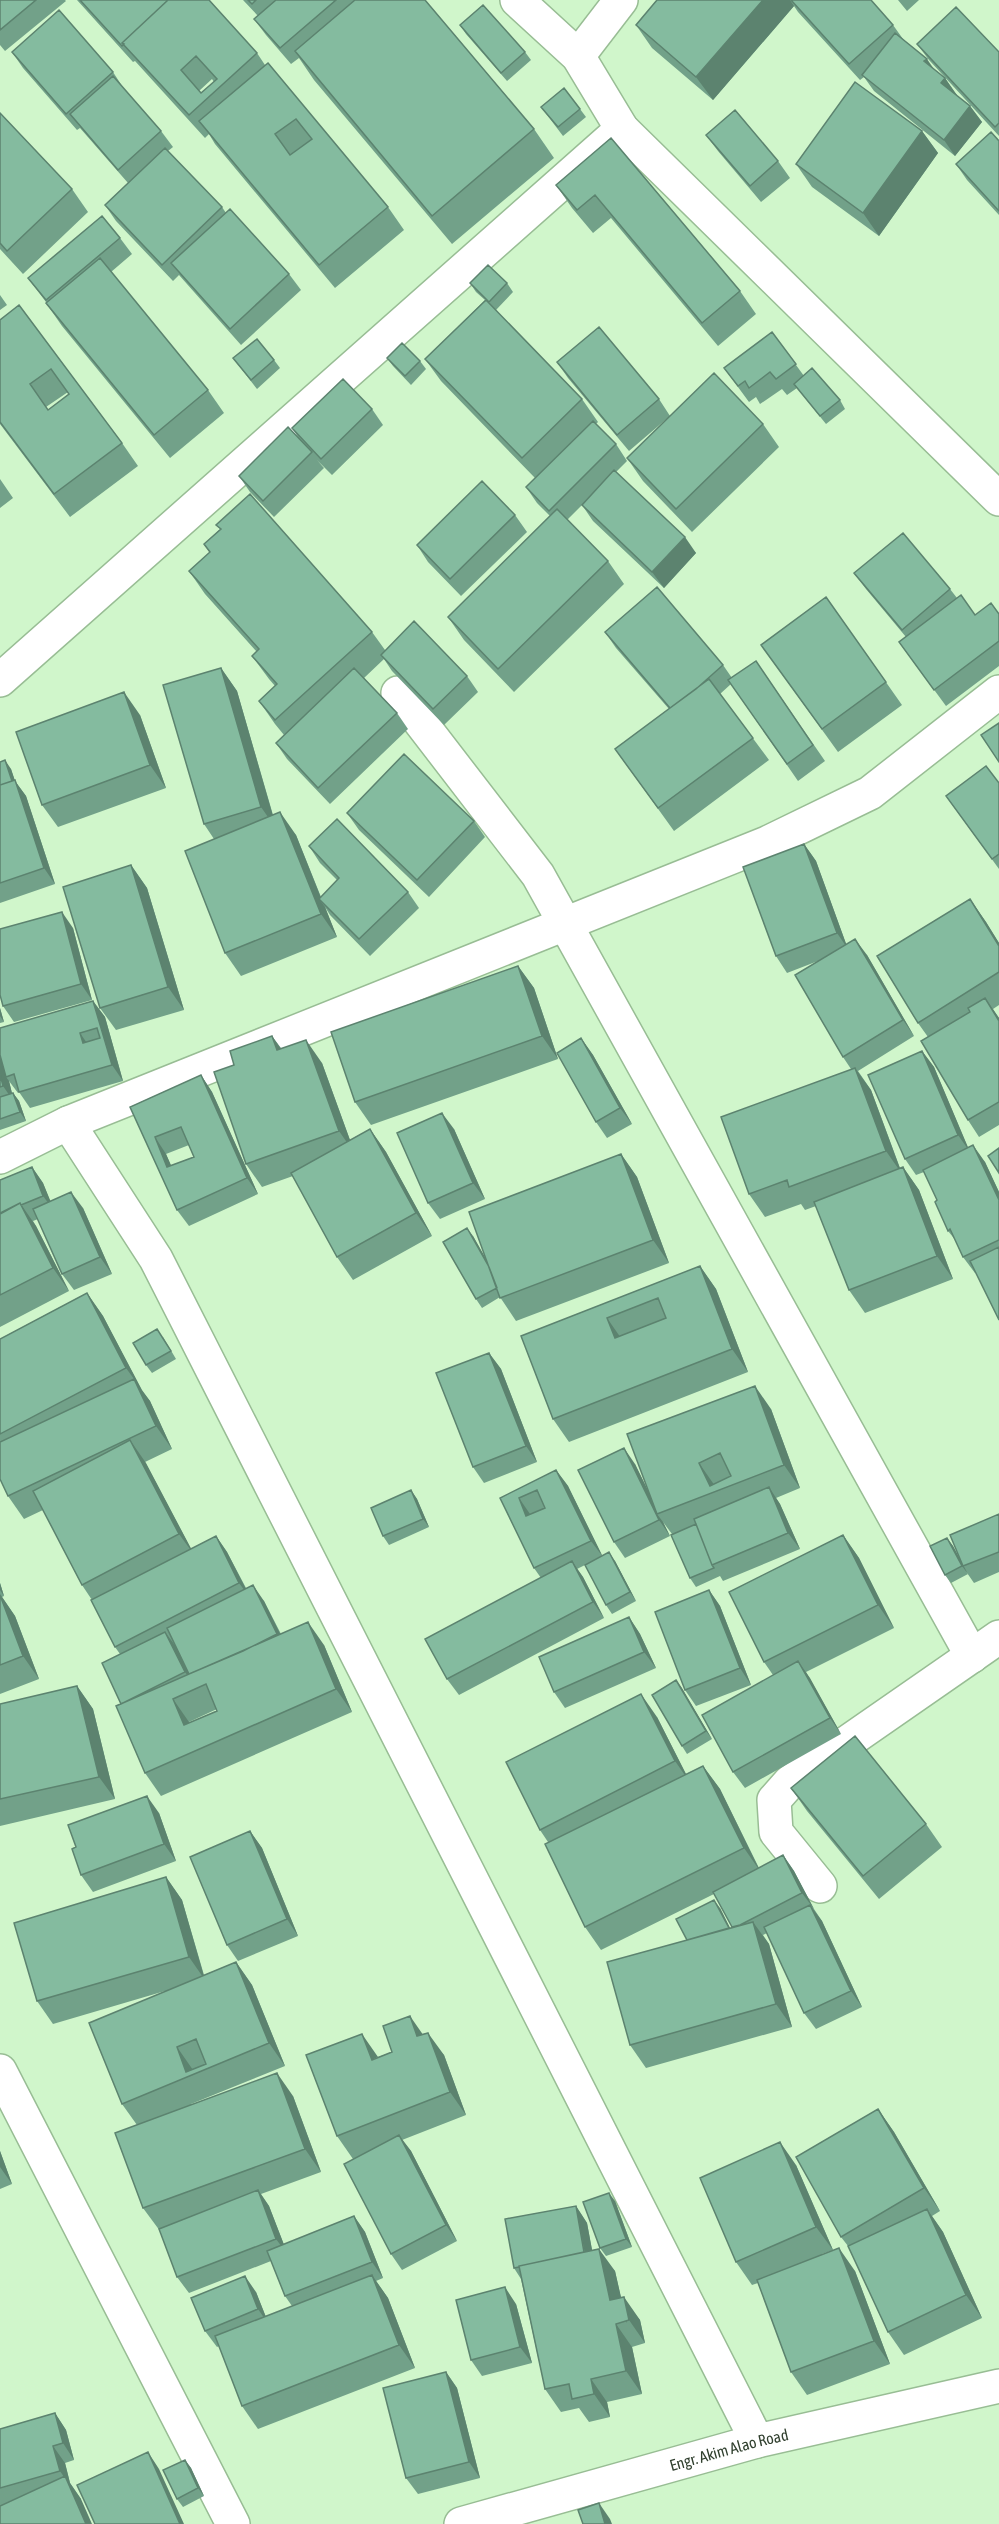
<svg xmlns="http://www.w3.org/2000/svg" width="999" height="2524" font-family="'Asap Condensed',sans-serif">
<style>
.lines{fill:none;stroke-linecap:round;stroke-linejoin:round}
.minor-casing{stroke:#98bd94;stroke-width:36}
.minor{stroke:#fff;stroke-width:33}
.wall{fill:#72a189;fill-rule:evenodd}
.shaded-wall{fill:#5c836f}
.building{fill:#84bb9f;stroke:#5c836f;stroke-width:1.5;fill-rule:evenodd}
.labels{text-anchor:middle;dominant-baseline:central;stroke-width:4.5;stroke-linejoin:round;paint-order:stroke}
.street-label{font-size:16px;fill:#31402f;stroke:#e8ffe5}
</style>
<rect width="100%" height="100%" fill="#d0f6cb"/>
<g class="lines">
<g class="minor-casing">
<g id="minor">
<path d="M517,0L578,56L622,129L999,499"/>
<path d="M578,56L621,0"/>
<path d="M0,680L622,129"/>
<path d="M398,693L538,875L972,1656"/>
<path d="M68,1123L156,1259L757,2441"/>
<path d="M0,1157L68,1123L767,843L870,793L999,692"/>
<path d="M820,1886L776,1832L774,1800L790,1782L999,1637"/>
<path d="M0,2071L233,2524"/>
<path id="s1" d="M461,2524L757,2441L999,2386"/>
</g>
</g>
<use href="#minor" class="minor"/>
</g>
<path class="wall" d="M0,0H65L66,1L5,51L0,45Z
M77,0H209L257,53L265,65L388,207L404,230L335,288L215,144L209,134L205,138L135,61L133,62ZM212,79L214,82L201,93L199,91Z
M243,0H425L534,129L554,158L452,244L314,80L299,58L291,64L266,35L254,19L258,16Z
M657,0H871L893,25L903,39L935,70L945,78L956,95L970,106L982,122L955,156L874,91L864,77L860,80L798,12L794,6L713,100L652,48L636,25Z
M898,0H919L907,11Z
M460,25L525,52L531,60L507,81L466,34Z
M917,44L999,52V136L929,60Z
M12,52L113,72L124,89L161,131L173,147L168,151L222,207L226,213L289,274L301,290L241,345L179,275L173,281L116,221L105,205L128,183L80,128L77,130L23,68Z
M541,107L580,109L586,117L563,136Z
M0,113L72,189L88,212L23,274L0,249Z
M922,131L938,153L879,236L812,187L796,164Z
M706,135L778,161L790,178L761,202L718,151Z
M611,138L740,291L756,314L718,346L611,218L593,233L572,208L556,185Z
M999,141V215L967,180L956,164Z
M120,238L132,254L111,272L208,390L224,413L170,458L62,326L46,303V302L28,278Z
M470,283H507L513,292L496,310L582,399L598,422L596,424L616,444L627,461L616,472L696,553L664,588L593,521L582,505L567,520L608,561L624,584L514,692L464,640L448,617L550,516L537,503L526,487L535,478L441,381L425,359L485,300L476,292Z
M0,295L7,305L0,310Z
M19,305L122,443L138,466L70,517L0,424V320ZM68,392L69,394L48,410L46,407Z
M772,332L804,376L840,400L845,409L826,424L797,388L787,395L782,389L760,404L756,397L749,402L724,368Z
M233,358L274,360L280,368L257,389Z
M387,358L420,361L426,369L411,385L393,366Z
M557,362L659,399L670,416L629,451L568,378Z
M372,409L383,425L332,475L317,460L324,468L274,517L250,492L239,476L298,437L292,428Z
M763,424L779,447L692,532L643,481L627,458Z
M0,479L13,498L0,508Z
M515,515L527,532L461,596L428,562L417,545Z
M216,525L372,632L385,650L467,676L478,692L444,725L392,671L384,659L364,678L397,713L408,729L330,804L287,759L276,743L284,735L275,724L259,701L275,686L269,679L252,656L257,652L205,594L189,571L210,553L204,544L220,529Z
M854,573L950,589L957,598L975,615L999,614V666L946,706L899,642L906,637L866,589Z
M826,597L902,705L838,752L761,645Z
M605,632L723,665L732,678L756,661L825,761L798,781L731,684L720,694L769,760L674,831L615,749L669,709L616,648Z
M221,668L237,691L273,815L296,835L321,897L337,880L320,863L309,846L408,892L419,908L370,956L330,915L325,907L337,937L241,976L225,953L214,839L204,824Z
M140,715L166,788L58,827L42,805Z
M0,762L11,769L15,781L26,796L55,884L0,903Z
M999,783V869L946,796Z
M347,813L474,821L485,837L429,897L359,830Z
M804,844L816,861L846,944L867,955L914,1036L858,1071L871,1090L900,1168L903,1167L919,1190L953,1279L865,1313L849,1290L816,1206L805,1210L801,1204L765,1217L749,1194L851,1069L843,1057L818,961L787,973L776,956Z
M131,865L147,888L184,1010L116,1030L100,1008Z
M970,899L986,922L999,943V1005L993,1009L999,1018V1125L979,1137L968,1120L928,1037L918,1023Z
M73,928L92,1000L14,1022L3,1006Z
M518,966L534,988L558,1059L371,1125L355,1102Z
M93,1001L105,1017L123,1081L30,1108L19,1092L18,1093L9,1081L12,1093H13L19,1101L26,1121L0,1130V1028Z
M0,1008L4,1022L0,1023Z
M272,1036L281,1048L322,1063L350,1140L370,1129L386,1152L432,1236L353,1280L337,1257L293,1176L262,1187L246,1164L234,1065Z
M581,1038L593,1055L632,1124L607,1138L596,1122Z
M922,1051L934,1067L968,1148L985,1162L999,1192V1320L976,1272L975,1273L963,1257L957,1242L948,1231L937,1200L924,1172L916,1175L905,1159Z
M201,1075L212,1092L258,1194L189,1226L177,1210L130,1107ZM189,1145L194,1157L171,1166L166,1154Z
M454,1129L485,1199L440,1219L428,1203Z
M621,1154L637,1177L669,1263L516,1321L500,1297L482,1308L476,1299L473,1236L487,1261Z
M32,1167L43,1183L50,1201L83,1208L112,1274L74,1290L62,1274L38,1219L33,1221L36,1226L69,1291L0,1327V1180Z
M700,1266L716,1289L748,1372L569,1442L553,1419L521,1336Z
M87,1293L103,1316L142,1391L150,1401L172,1449L145,1462L191,1549L216,1536L227,1552L246,1588L264,1601L281,1634L324,1645L352,1712L161,1796L145,1773L121,1704L120,1654L115,1647L92,1600L82,1585L43,1510L24,1519L8,1496L0,1479V1339ZM217,1709V1711L190,1723L189,1722Z
M163,1337L176,1359L152,1373L146,1365Z
M489,1353L501,1369L537,1462L484,1483L473,1467Z
M771,1409L800,1488L776,1498L780,1504L800,1549L723,1581L720,1576L696,1587L690,1578L672,1534L663,1522L670,1536L625,1558L614,1542L635,1464L651,1497Z
M556,1470L568,1486L602,1556L615,1561L636,1601L612,1614L606,1605L585,1565L577,1569L583,1577L604,1618L459,1695L447,1679L541,1578L534,1568L500,1498Z
M411,1490L417,1499L429,1527L389,1545L383,1536Z
M999,1514V1572L974,1583L965,1570L968,1574L951,1583L945,1575L947,1538L953,1546L960,1559Z
M843,1535L859,1558L894,1628L806,1672L841,1734L745,1788L733,1772L773,1675L764,1662Z
M0,1583L4,1596L2,1597L15,1616L39,1679L0,1694Z
M709,1590L720,1606L751,1685L696,1706L685,1690Z
M629,1617L640,1634L656,1668L565,1708L554,1692Z
M676,1680L712,1739L687,1754L682,1746Z
M77,1686L93,1709L115,1799L0,1826V1704Z
M657,1717L686,1774L703,1766L720,1789L759,1868L783,1855L794,1871L814,1909L822,1921L862,2007L816,2029L804,2013L767,1933L763,1935L769,1944L792,2027L646,2068L630,2045L687,1940L720,1908L730,1928L732,1927L714,1894L601,1950L585,1927L548,1842L540,1830Z
M791,1788L926,1824L942,1847L879,1899L807,1811Z
M159,1813L176,1861L93,1892L81,1875Z
M250,1831L262,1848L298,1936L238,1961L227,1945Z
M166,1877L182,1900L204,1975L236,1962L252,1985L285,2066L191,2104L293,2096L321,2172L261,2194L269,2206L284,2245L354,2216L365,2232L383,2278L376,2281L388,2298L415,2368L258,2429L242,2406L219,2346L217,2347L205,2331L256,2292L266,2317L292,2306L285,2296L271,2261L189,2293L177,2277L160,2231L143,2208L137,2125L122,2104L165,1991L53,2024L37,2001Z
M423,2034L444,2055L466,2115L402,2140L411,2151L457,2241L402,2270L391,2254L353,2159L337,2136L378,2057L392,2052Z
M878,2109L894,2132L940,2211L932,2216L943,2232L982,2318L904,2355L888,2332L848,2246L841,2237Z
M0,2151L12,2184L0,2189Z
M796,2165L833,2250L822,2254L855,2271L890,2364L807,2395L791,2372L758,2283L752,2285L736,2262Z
M615,2201L632,2247L606,2256L600,2248Z
M576,2206L587,2223L592,2250L615,2271L621,2298L640,2320L645,2343L632,2347L642,2394L607,2402L610,2417L589,2422L579,2408L561,2412L545,2389L521,2279L514,2268Z
M516,2304L532,2363L482,2376L471,2360Z
M446,2372L457,2388L480,2478L418,2494L406,2478Z
M55,2413L66,2430L74,2460L65,2463L70,2483L81,2499L0,2524V2429Z
M185,2460L191,2468L204,2496L183,2507L177,2499Z"/>
<path class="shaded-wall" d="M763,0H790L794,6L713,100L696,77Z
M927,59L938,75L924,61Z
M945,78L957,95L953,100L941,83Z
M970,106L982,122L955,156L944,140Z
M922,131L938,153L879,236L863,213Z
M685,537L696,553L664,588L652,572Z
M221,668L237,691L277,830L261,807Z
M124,692L140,715L166,788L150,765Z
M5,760L11,769L15,781L26,796L55,884L44,868Z
M280,812L296,835L323,903L319,899L325,907L337,937L321,914Z
M804,844L816,861L848,949L837,933Z
M131,865L147,888L184,1010L168,987Z
M970,899L986,922L999,943V946Z
M62,912L73,928L92,1000L81,984Z
M855,939L867,955L914,1036L903,1020Z
M518,966L534,988L558,1059L542,1036Z
M985,998L999,1018V1021Z
M93,1001L105,1017L123,1081L112,1065Z
M0,1008L4,1022L0,1016Z
M80,1033L91,1049L83,1043Z
M272,1036L288,1059L277,1050Z
M581,1038L593,1055L632,1124L620,1108Z
M306,1040L322,1063L355,1154L339,1131Z
M0,1047L6,1077L9,1081L14,1102L3,1086L0,1074Z
M922,1051L934,1067L970,1152L958,1135Z
M855,1068L871,1090L902,1174L886,1151Z
M201,1075L212,1092L258,1194L247,1178Z
M13,1093L19,1101L26,1121L20,1112Z
M442,1113L454,1129L485,1199L473,1183Z
M370,1129L386,1152L432,1236L416,1213Z
M155,1137L166,1154L179,1183L167,1167Z
M973,1145L985,1162L999,1192V1200Z
M621,1154L637,1177L669,1263L653,1240Z
M32,1167L43,1183L55,1212L43,1196Z
M903,1167L919,1190L953,1279L937,1256Z
M71,1192L83,1208L112,1274L100,1257Z
M20,1203L36,1226L69,1291L53,1268Z
M467,1228L473,1236L506,1294L500,1286Z
M700,1266L716,1289L748,1372L732,1349Z
M87,1293L103,1316L142,1390L126,1368Z
M607,1318L623,1341L615,1338Z
M489,1353L501,1369L537,1462L526,1446Z
M134,1379L150,1401L172,1449L156,1426Z
M755,1386L771,1409L800,1488L784,1465Z
M130,1440L146,1463L195,1556L179,1534Z
M624,1448L635,1464L659,1513L657,1514L663,1522L670,1536L659,1520Z
M699,1463L715,1486H710Z
M556,1470L568,1486L603,1557L591,1541Z
M769,1487L780,1504L800,1549L788,1533Z
M411,1490L417,1499L429,1527L423,1519Z
M519,1498L530,1514L526,1516Z
M843,1535L859,1558L894,1628L878,1605Z
M216,1536L227,1552L251,1599L239,1583Z
M947,1538L953,1546L968,1574L962,1566Z
M609,1552L615,1561L636,1601L630,1592Z
M572,1561L583,1577L604,1618L593,1602Z
M0,1583L4,1596L0,1590Z
M253,1585L264,1601L288,1650L277,1634Z
M709,1590L720,1606L751,1685L740,1668Z
M0,1594L15,1616L39,1679L23,1656Z
M629,1617L640,1634L656,1668L644,1652Z
M308,1622L324,1645L352,1712L336,1689Z
M165,1632L177,1648L196,1688L185,1672Z
M798,1661L810,1678L841,1734L830,1718Z
M676,1680L682,1688L712,1739L706,1731Z
M77,1686L93,1709L115,1799L99,1777Z
M641,1694L657,1717L691,1784L675,1761Z
M173,1699L189,1722L201,1748L184,1725Z
M703,1766L720,1789L760,1871L744,1848Z
M147,1796L159,1813L176,1861L164,1844Z
M250,1831L262,1848L298,1936L287,1919Z
M783,1855L794,1871L814,1909L802,1893Z
M166,1877L182,1900L205,1980L189,1957Z
M714,1900L720,1908L735,1938L729,1929Z
M810,1905L822,1921L862,2007L851,1991Z
M753,1922L769,1944L792,2027L776,2004Z
M236,1962L252,1985L285,2066L269,2043Z
M410,2016L426,2039L417,2036Z
M428,2033L444,2055L466,2115L450,2092Z
M362,2034L378,2057L372,2060Z
M177,2047L193,2070L186,2072Z
M277,2073L293,2096L321,2172L305,2149Z
M878,2109L894,2132L940,2211L924,2188Z
M399,2135L411,2151L457,2241L446,2225Z
M780,2142L796,2165L833,2250L816,2227Z
M0,2151L12,2184L0,2167Z
M258,2190L269,2206L288,2255L276,2239Z
M609,2193L615,2201L632,2247L626,2239Z
M576,2206L587,2223L596,2271L585,2254Z
M927,2209L943,2232L982,2318L966,2295Z
M354,2216L365,2232L383,2278L372,2262Z
M839,2248L855,2271L890,2364L874,2341Z
M599,2249L615,2271L627,2323L610,2300Z
M372,2275L388,2298L415,2368L399,2345Z
M245,2276L256,2292L269,2325L258,2309Z
M505,2287L516,2304L532,2363L520,2347Z
M624,2297L640,2320L645,2343L629,2320Z
M616,2324L632,2347L642,2394L626,2371Z
M446,2372L457,2388L480,2478L469,2462Z
M591,2379L607,2402L610,2417L594,2394Z
M55,2413L66,2430L74,2460L63,2443Z
M53,2446L65,2463L70,2483L81,2499L92,2524H86L68,2483L60,2471Z
M148,2452L159,2469L184,2524H180Z
M185,2460L191,2468L204,2496L198,2488Z
M599,2503L610,2519L612,2524H605Z"/>
<path class="building" d="M0,0H36L0,30Z
M80,0H168L122,43L124,44L122,46Z
M168,0H209L257,53L189,115L122,43ZM196,56L217,79L201,93L181,70Z
M248,0H256L252,4Z
M276,0H336L280,48L254,19Z
M355,0H425L534,129L432,216L295,51Z
M657,0H763L696,77L636,25Z
M791,0H871L893,25L849,64Z
M483,5L525,52L501,73L460,25Z
M956,7L999,52V123L995,127L917,44Z
M59,10L113,72L66,114L12,52Z
M895,33L927,59L924,61L945,78L941,83L970,106L944,140L862,75Z
M268,63L388,207L319,265L199,121ZM296,119L312,139L290,155L275,134Z
M113,76L161,131L118,170L70,114Z
M855,82L922,131L863,213L796,164Z
M564,88L580,109L558,127L541,107Z
M735,110L778,161L750,186L706,135Z
M0,113L72,189L7,251L0,243Z
M991,132L999,141V211L956,164Z
M611,138L740,291L702,323L595,195L577,210L556,185Z
M165,148L222,207L162,265L105,205Z
M230,209L289,274L230,329L171,263Z
M102,216L120,238L46,300L28,278Z
M100,258L208,390L154,435L46,303Z
M488,265L507,283L489,302L470,283Z
M486,300L582,399L522,458L425,359Z
M19,305L122,443L54,494L0,422V320ZM51,369L69,394L48,410L30,384Z
M599,327L659,399L617,435L557,362Z
M772,332L796,364L776,379L770,372L749,388L745,381L738,386L724,368Z
M257,339L274,360L251,380L233,358Z
M402,343L420,361L405,376L387,358Z
M812,368L840,400L820,416L794,384Z
M714,373L763,424L676,509L627,458Z
M343,379L372,409L321,459L292,428Z
M593,421L616,444L549,511L526,487Z
M288,427L312,452L263,501L239,476Z
M614,470L685,537L652,572L582,505Z
M482,481L515,515L450,579L417,545Z
M250,494L372,632L275,720L259,701L277,684L252,656L259,649L189,571L210,552L204,544L221,529L216,525Z
M557,509L608,561L498,669L448,617Z
M903,533L950,589L902,630L854,573Z
M657,587L723,665L696,689L670,708L605,632Z
M961,595L975,615L991,603L999,614V641L934,690L899,642Z
M826,597L886,682L822,729L761,645Z
M414,621L467,676L433,709L381,655Z
M756,661L813,745L787,764L728,680Z
M221,668L261,807L204,824L163,685Z
M354,668L397,713L318,788L276,743Z
M709,679L753,738L658,808L615,749Z
M124,692L150,765L42,805L16,732Z
M999,723V762L981,735Z
M404,754L474,821L417,880L347,813Z
M5,760L12,781L0,785V762Z
M986,766L999,783V854L992,859L946,796Z
M15,780L44,868L0,883V785Z
M280,812L321,914L225,953L185,851Z
M337,819L408,892L359,939L319,899L339,878L309,846Z
M804,844L837,933L776,956L743,867Z
M131,865L168,987L100,1008L63,887Z
M970,899L999,946V972L918,1023L877,956Z
M62,912L81,984L3,1006L0,995V929Z
M855,939L903,1020L843,1057L795,975Z
M518,966L542,1036L355,1102L331,1032Z
M985,998L999,1021V1102L968,1120L921,1041L970,1012L968,1008Z
M93,1001L112,1065L19,1092L14,1074L6,1077L0,1055V1028ZM97,1028L100,1038L83,1043L80,1033Z
M272,1036L277,1050L306,1040L339,1131L246,1164L214,1072L234,1065L230,1051Z
M581,1038L620,1108L596,1122L557,1053Z
M922,1051L958,1135L905,1159L868,1075Z
M855,1068L886,1151L789,1187L787,1180L749,1194L721,1117Z
M0,1074L3,1086L0,1087Z
M201,1075L247,1178L177,1210L130,1107ZM181,1127L194,1157L167,1167L155,1137Z
M13,1093L20,1112L0,1119V1097Z
M442,1113L473,1183L428,1203L397,1133Z
M370,1129L416,1213L337,1257L291,1173Z
M973,1145L999,1200V1240L963,1257L950,1229L948,1231L935,1202L937,1200L923,1170Z
M999,1148V1173L988,1156Z
M621,1154L653,1240L500,1298L469,1212Z
M32,1167L43,1196L21,1205L20,1203L0,1213V1180Z
M903,1167L937,1256L849,1290L814,1202Z
M71,1192L100,1257L62,1274L33,1209Z
M20,1203L53,1268L0,1295V1214Z
M467,1228L489,1267L497,1288L476,1299L443,1242Z
M999,1247V1320L970,1261Z
M700,1266L732,1349L553,1419L521,1336ZM658,1298L666,1318L615,1338L607,1318Z
M87,1293L126,1368L0,1434V1339Z
M157,1329L171,1351L146,1365L133,1343Z
M489,1353L526,1446L473,1467L436,1373Z
M134,1379L156,1426L8,1496L0,1479V1442Z
M755,1386L784,1465L657,1514L627,1434ZM720,1453L731,1476L710,1486L699,1463Z
M130,1440L179,1534L82,1585L33,1491Z
M624,1448L659,1520L614,1542L578,1470Z
M556,1470L591,1541L534,1568L500,1498ZM537,1490L545,1508L526,1516L519,1498Z
M769,1487L788,1533L712,1565L694,1519Z
M411,1490L423,1519L383,1536L371,1508Z
M999,1514V1552L963,1566L950,1535Z
M696,1524L712,1565L714,1568L690,1578L671,1535Z
M843,1535L878,1605L764,1662L729,1592Z
M216,1536L239,1583L115,1647L91,1600Z
M947,1538L962,1566L945,1575L930,1546Z
M609,1552L630,1592L606,1605L585,1565Z
M572,1561L593,1602L447,1679L425,1639Z
M253,1585L277,1634L243,1651L189,1674L167,1628Z
M709,1590L740,1668L685,1690L655,1612Z
M0,1595L23,1656L0,1665Z
M629,1617L644,1652L554,1692L539,1657Z
M308,1622L336,1689L145,1773L116,1706ZM206,1684L217,1711L184,1725L173,1699Z
M165,1632L185,1672L121,1704L102,1663Z
M798,1661L830,1718L733,1772L702,1715Z
M676,1680L706,1731L682,1746L652,1695Z
M77,1686L99,1777L0,1799V1704Z
M641,1694L675,1761L540,1830L506,1762Z
M855,1736L926,1824L863,1876L791,1788Z
M703,1766L744,1848L585,1927L545,1844Z
M147,1796L164,1844L81,1875L72,1849L76,1847L68,1825Z
M250,1831L287,1919L227,1945L190,1857Z
M783,1855L802,1893L740,1925L732,1927L713,1892Z
M166,1877L189,1957L37,2001L14,1923Z
M714,1900L729,1928L687,1940L676,1919Z
M810,1905L851,1991L804,2013L764,1927Z
M753,1922L776,2004L630,2045L607,1962Z
M236,1962L269,2043L122,2104L89,2023ZM196,2039L206,2064L186,2072L177,2047Z
M410,2016L417,2036L428,2033L450,2092L337,2136L306,2055L362,2034L372,2060L392,2052L383,2026Z
M277,2073L305,2149L143,2208L115,2133Z
M878,2109L924,2188L841,2237L796,2157Z
M399,2135L446,2225L391,2254L344,2164Z
M780,2142L816,2227L736,2262L700,2178Z
M258,2190L276,2239L177,2277L159,2229Z
M609,2193L626,2239L600,2248L583,2202Z
M576,2206L584,2252L519,2266V2267L514,2268L505,2219Z
M927,2209L966,2295L888,2332L848,2246Z
M354,2216L372,2262L285,2296L267,2251Z
M839,2248L874,2341L791,2372L757,2280Z
M599,2249L610,2300L624,2297L629,2320L616,2324L626,2371L591,2379L594,2394L572,2399L569,2384L545,2389L519,2266Z
M372,2275L399,2345L242,2406L215,2336Z
M245,2276L258,2309L205,2331L191,2298Z
M505,2287L520,2347L471,2360L456,2300Z
M446,2372L469,2462L406,2478L383,2388Z
M55,2413L63,2443L53,2446L60,2471L0,2488V2429Z
M148,2452L180,2524H95L77,2485Z
M185,2460L198,2488L177,2499L163,2470Z
M65,2476L86,2524H0V2506Z
M599,2503L605,2524H583L578,2510Z"/>
<g class="labels">
<g class="street-label">
<text stroke="none"><textPath href="#s1" startOffset="278">Engr. Akim Alao Road</textPath></text>
</g>
</g>
</svg>
